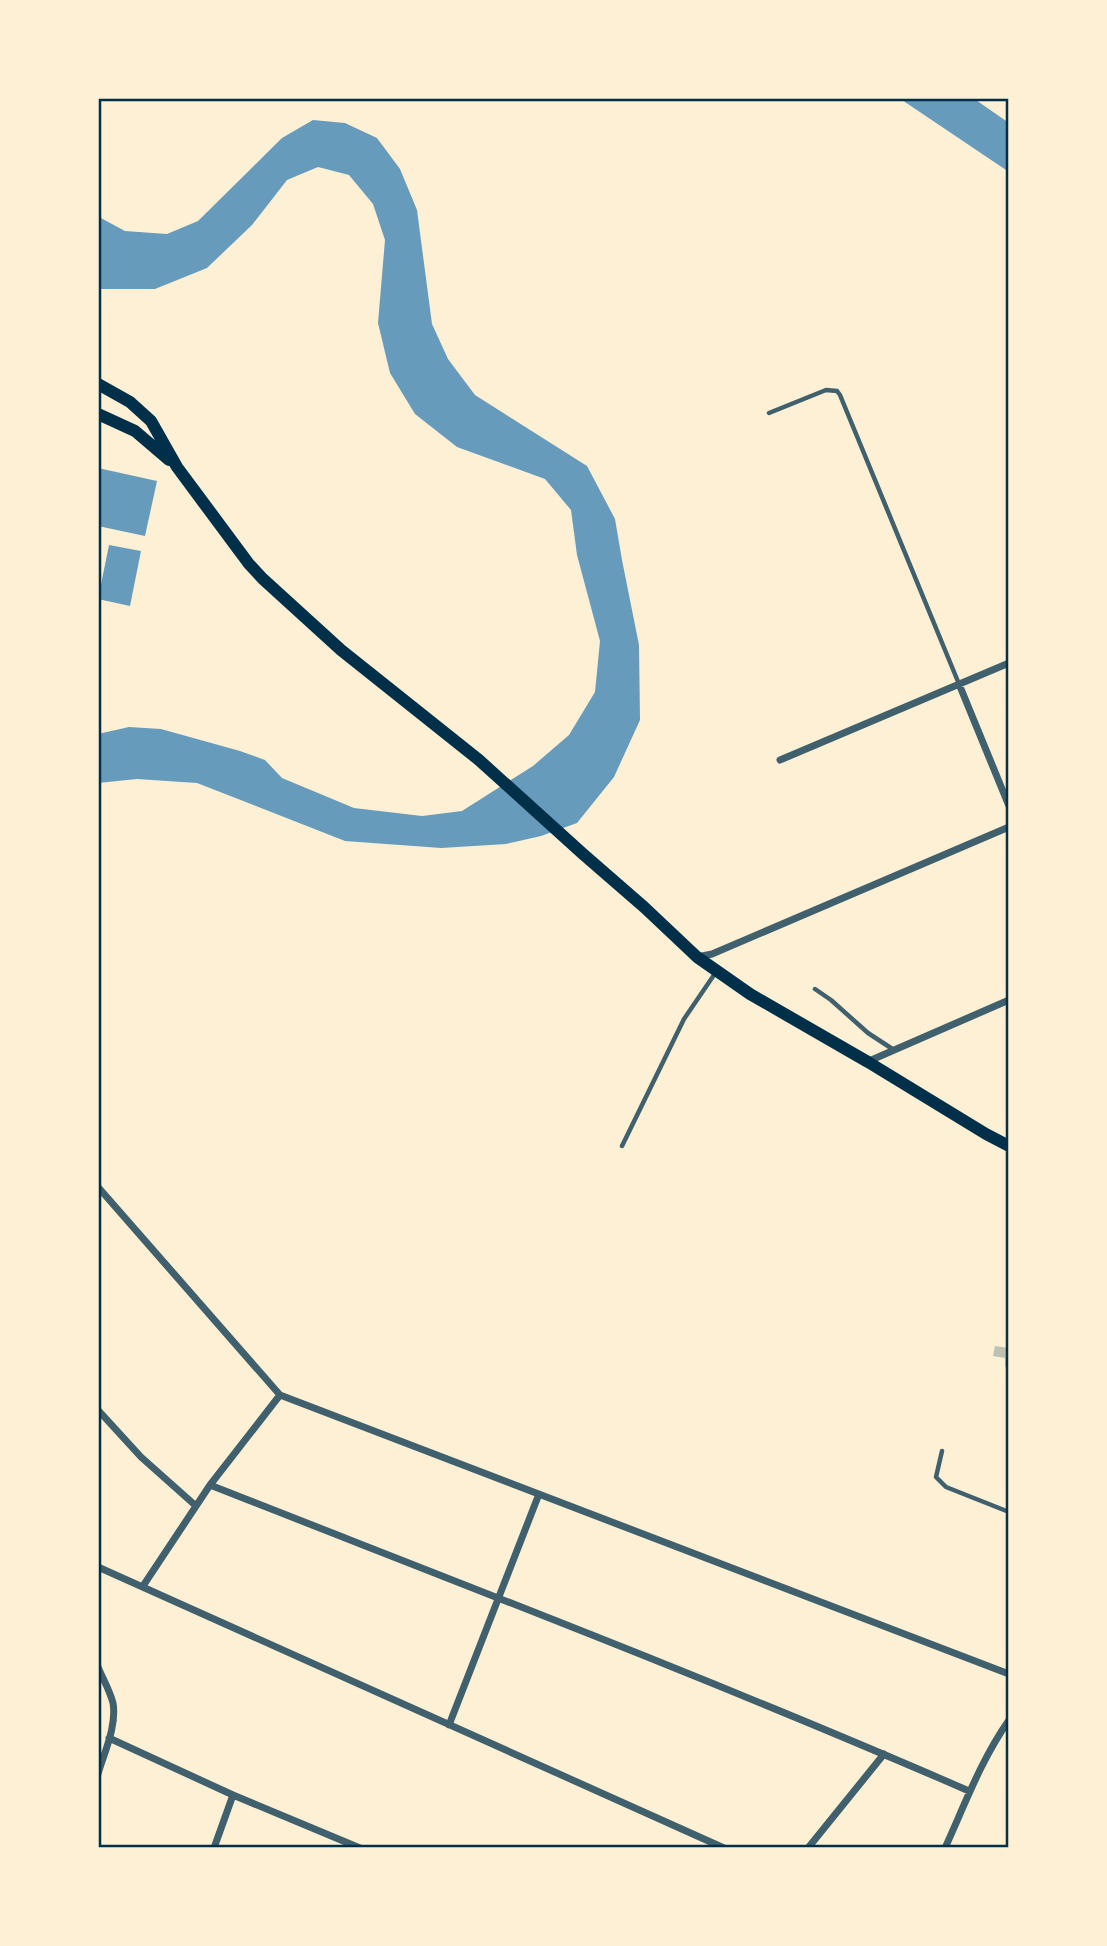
<svg xmlns="http://www.w3.org/2000/svg" width="1107" height="1946" font-family="'Work Sans',sans-serif">
<style>
.water{fill:#669bbc}
.building{fill:#bec0b2}
.lines{fill:none;stroke-linecap:round;stroke-linejoin:round}
.service{stroke:#3f606c;stroke-width:4.5}
.minor{stroke:#3f606c;stroke-width:7}
.secondary{stroke:#003049;stroke-width:12}
.neatline{fill:none;stroke:#003049;stroke-width:2.5}
</style>
<rect width="100%" height="100%" fill="#fdf0d5"/>
<path class="water" d="M899,98H973L1009,123V172Z
M313,120L345,123L377,138L400,169L417,210L432,324L448,359L475,395L587,466L615,519L622,560L639,645L640,720L614,777L577,823L541,836L506,844L441,848L345,841L197,783L137,779L98,783V734L129,727L161,729L240,751L265,760L282,778L354,808L422,816L462,811L533,766L569,735L595,692L600,641L577,555L571,510L545,479L457,447L415,414L390,373L378,323L385,240L373,204L349,175L318,167L287,180L252,225L207,268L155,289H98V215L99,217L125,231L167,234L198,221L282,138Z
M98,468L157,481L145,536L98,526Z
M109,545L141,551L130,606L98,599Z"/>
<path class="building" d="M995,1346L1009,1348V1368L1005,1367V1358L993,1356Z"/>
<g class="lines">
<path class="service" d="M769,413L826,390L837,391L840,395L959,684
M815,989L831,1000L868,1033L894,1050
M622,1146L684,1019L716,972
M942,1451L936,1477L946,1487L1009,1512"/>
<path class="minor" d="M959,684L1009,806
M780,760L1009,663
M697,957L712,954L1009,827
M869,1061L1009,1000
M98,1187L280,1395L1009,1674
M98,1410L141,1457L196,1506
M210,1485C464,1585 719,1682 969,1791
M98,1567L724,1848
M143,1586L210,1485L280,1395
M98,1667C103,1679 110,1691 113,1703C117,1726 104,1753 98,1774
M449,1725L539,1494
M109,1738L233,1795L360,1848
M214,1848L233,1795
M808,1848L884,1754
M945,1848C965,1804 981,1760 1009,1720"/>
<path class="secondary" d="M98,384L130,402L151,421L177,467L249,564L263,579L341,650L479,760L583,854L644,907L697,957L750,994L868,1062L986,1134L1009,1146
M98,414L135,431L169,460"/>
</g>
<rect width="1107" height="1946" fill="none" stroke="#fdf0d5" stroke-width="200"/>
<rect x="100" y="100" width="907" height="1746" class="neatline"/>
</svg>
